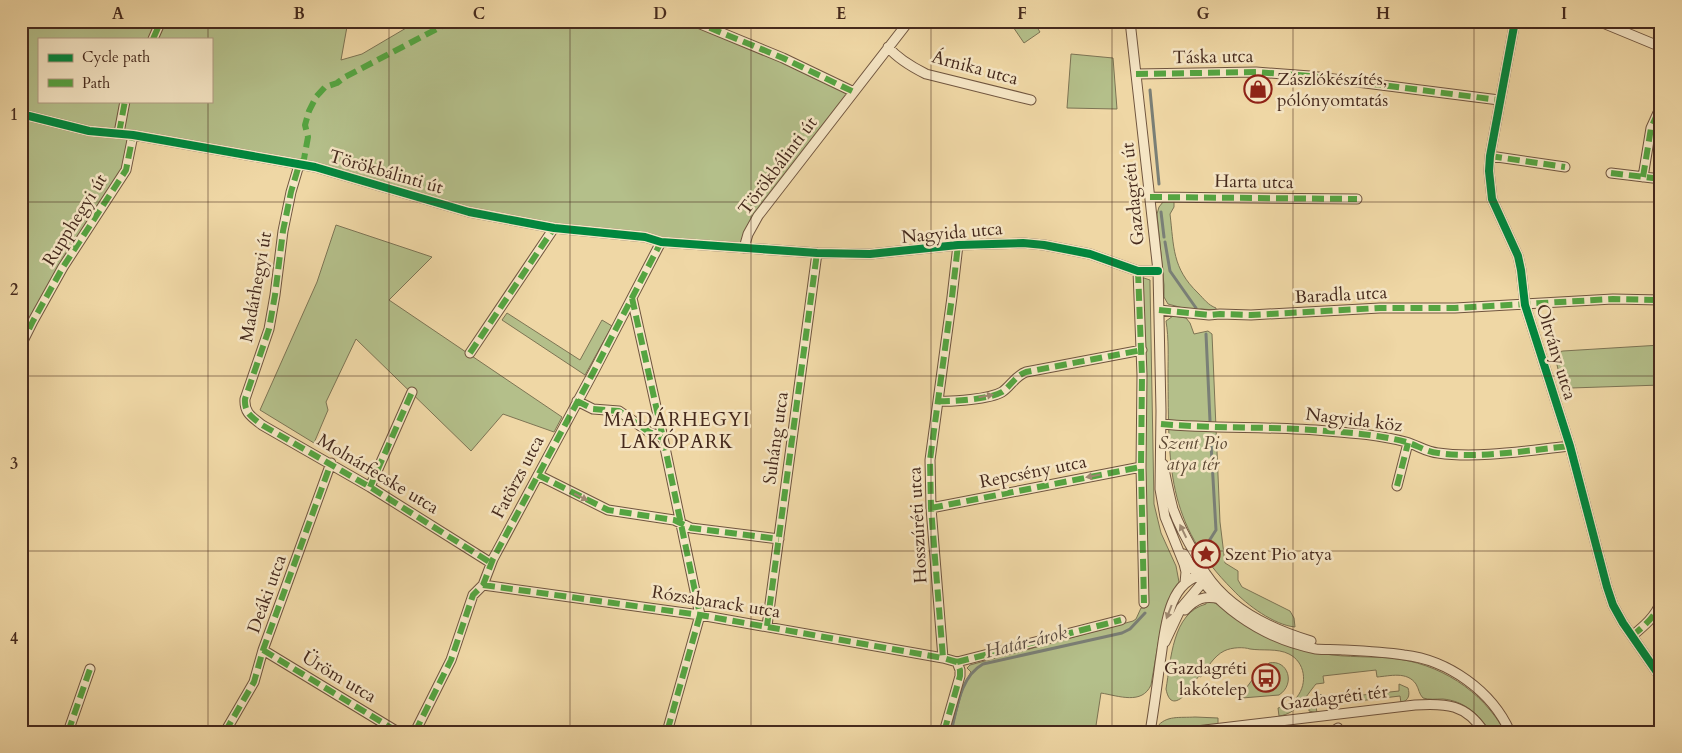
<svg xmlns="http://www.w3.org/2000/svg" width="1682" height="753" font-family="Cardo,serif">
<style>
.green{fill:#b4bf8a;stroke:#7d7454;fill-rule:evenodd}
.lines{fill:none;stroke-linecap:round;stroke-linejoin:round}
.stream{stroke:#7a7f76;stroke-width:3}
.minor-casing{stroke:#70553f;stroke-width:11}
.minor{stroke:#f5e5c4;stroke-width:9}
.quiet{stroke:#55a441;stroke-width:6;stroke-dasharray:12 6;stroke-linecap:butt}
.cycleway-casing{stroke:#f5e5c4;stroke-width:11}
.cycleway{stroke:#00873e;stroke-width:8}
.oneway{fill:#9e8870}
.grid{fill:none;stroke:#462a1d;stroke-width:1;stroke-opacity:0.55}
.labels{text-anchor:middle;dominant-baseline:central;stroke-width:5;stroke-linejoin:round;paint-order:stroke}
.street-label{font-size:18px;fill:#462a1d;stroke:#f5e5c4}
.poi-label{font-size:18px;fill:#462a1d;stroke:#f5e5c4;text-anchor:start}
.park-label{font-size:18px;font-style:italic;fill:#5c4833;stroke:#f5e5c4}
.neighbourhood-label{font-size:19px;letter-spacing:1px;fill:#462a1d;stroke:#f5e5c4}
.water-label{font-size:19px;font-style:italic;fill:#5c4d42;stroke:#f5e5c4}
.neatline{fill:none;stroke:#462a1d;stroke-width:2}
.grid-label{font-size:16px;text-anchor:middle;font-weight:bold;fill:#462a1d}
</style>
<rect width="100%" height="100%" fill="#efd7a5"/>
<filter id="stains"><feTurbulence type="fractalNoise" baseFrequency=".004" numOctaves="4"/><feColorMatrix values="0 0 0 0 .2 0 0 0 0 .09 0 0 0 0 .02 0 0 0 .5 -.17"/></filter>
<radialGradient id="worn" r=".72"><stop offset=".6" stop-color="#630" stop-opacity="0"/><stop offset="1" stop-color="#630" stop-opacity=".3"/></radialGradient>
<path class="green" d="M21,21H348L341,60L362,54L418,21H693L854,92L758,216L744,248L661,242L469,212L315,167L133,135L130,154L21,345ZM39,39H211V101H39Z
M1009,21H1033L1040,32L1024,43Z
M1071,54L1113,58L1117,109L1067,108Z
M1174,201V207L1170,214C1174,247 1172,268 1198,293C1204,299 1208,305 1216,308V310L1201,309L1194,311L1168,304L1164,297V285L1157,214L1159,207L1163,202Z
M336,225L432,257L389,300L562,417L554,432L503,414L471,451L356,339L326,402L328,410L314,443L260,410L317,282Z
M1144,278L1150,280V284L1154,504L1161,533L1176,566L1179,582L1169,602L1162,621L1151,685C1142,705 1119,696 1101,693L1095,732H949L950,728L952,729L964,684L971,672L967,668L970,665L1133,621L1136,619L1141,608H1145L1148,605L1142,280Z
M507,313L580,360L602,320L612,326L585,375L502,320Z
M1173,316L1186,318L1190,323L1194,334L1208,331L1212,334L1220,522L1225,563L1238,571V580L1242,587L1290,611L1294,618L1295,627C1274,625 1247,605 1233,590C1165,522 1169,465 1168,375C1168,357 1169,339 1166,321Z
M1661,345V385L1571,388L1563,389L1554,353L1563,351Z
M1206,600L1215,603C1236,615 1258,625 1280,636C1290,641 1301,648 1311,651C1336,658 1365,656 1391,658C1439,663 1482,690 1505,732H1490C1479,714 1464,701 1443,699C1436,699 1429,700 1423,698C1419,694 1419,689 1416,684C1407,671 1390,676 1377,677L1376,670L1323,676L1324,683L1316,684C1305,697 1297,714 1279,716L1278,708C1283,707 1292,702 1297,697C1308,683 1305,662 1289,654C1277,648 1263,651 1250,649C1244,647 1232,647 1224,651C1214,656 1207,668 1201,677L1199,676L1195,681L1196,682C1188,692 1171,715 1166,689C1171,660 1172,613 1206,604Z
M1269,663C1288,659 1296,684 1279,695L1242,698L1241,695L1258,672L1260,674Z
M1399,684L1408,688C1410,695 1409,700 1401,703L1400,696L1316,706L1317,713L1309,711V707L1321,694L1326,699L1399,691Z
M1195,717L1218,718V724L1164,730H1161L1157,727C1166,715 1180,718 1195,717Z"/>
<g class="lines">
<path class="stream" d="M1150,90L1159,184
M1161,212L1164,237
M1165,242L1170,271L1196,308
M1206,334L1210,421
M1209,541L1216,530L1211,444
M951,732C957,708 960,677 983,664L1122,633L1130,629L1145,613"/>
<g class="minor-casing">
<path id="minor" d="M693,21L783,58L854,92
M1130,21L1158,271L1161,411L1160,489L1165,517L1184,564L1186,572L1185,583
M1515,21L1490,156L1489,171L1492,199L1518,256L1521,270L1525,305L1570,446L1607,587L1613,605L1623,623L1661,678
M1598,21L1661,47
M153,39L161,21
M888,47C898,59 912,67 926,74L1031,100
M1136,74L1256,72L1310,76L1499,100
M21,114L89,131L133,135L315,167L469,212L554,228L645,237L661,242L817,253L870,254L958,245L1023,243L1044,245L1090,254L1138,271H1158
M119,133L125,101
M1490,156L1565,167
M299,165L291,192L283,231L275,295L269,329L245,399C244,413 252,417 262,425L370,487L491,563
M1611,173L1661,179
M1643,177L1651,128L1661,106
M1150,197L1357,199
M744,248L748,234L758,216L909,21
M1138,271L1142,375L1141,467L1144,603
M632,298L663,438L700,615L667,732
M1159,310L1209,315L1220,314L1251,315L1380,308H1455L1613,299L1661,300
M21,345L33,321L63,267L126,170L133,135
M470,353L554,228
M577,401L593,409L619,411L649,432L663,438
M938,401C952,402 990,399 1002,392C1011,386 1015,376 1026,372L1142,350
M1161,424C1216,429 1272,426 1327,431C1354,433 1380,435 1406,442C1417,445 1426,452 1438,453C1478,459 1530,450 1570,446
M1163,464C1166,479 1169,494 1173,509C1179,526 1188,542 1197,557C1200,563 1202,569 1206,574C1230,610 1271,629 1311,641
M538,475L608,510L674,520L691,528L779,539
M1397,486L1408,443
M370,487L412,392
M931,508L1141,467
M1184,554C1212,604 1260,638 1316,649C1325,650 1334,649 1343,650C1363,651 1384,652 1404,655C1448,660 1492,691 1510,732
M483,585L700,615L943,658
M1185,610C1196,599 1204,595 1220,599
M767,626L817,253
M1632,636C1644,626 1655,617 1661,602
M1165,642L1181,608L1203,582L1205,577
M263,650L398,732
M957,662L1121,620
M68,732L90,669
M225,732L254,682L263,650L331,463
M415,732L451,660L473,595L483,585L493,559L594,371L661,242
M944,732L960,676V670L957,662L943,658L931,508L930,460L952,297L958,245
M1150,732C1154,709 1157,686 1160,663C1165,634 1166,581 1203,575
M1188,732L1415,705C1446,703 1466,704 1484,732
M1332,732L1338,728"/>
</g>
<use href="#minor" class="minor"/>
<path class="quiet" d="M452,21L345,77L337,83L325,87L316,97L309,111L305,125L308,137L304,159L299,165L291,192L283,231L275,295L269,329L245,399C244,413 252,417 262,425L370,487L491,563
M693,21L783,58L854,92
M153,39L161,21
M1136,74L1256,72L1310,76L1499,100
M119,133L125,101
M1490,156L1565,167
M1611,173L1661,179
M1643,177L1651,128L1661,106
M1150,197L1357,199
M1138,271L1142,375L1141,467L1144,603
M632,298L663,438L700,615L667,732
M1159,310L1209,315L1220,314L1251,315L1380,308H1455L1613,299L1661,300
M21,345L33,321L63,267L126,170L133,135
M470,353L554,228
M577,401L593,409L619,411L649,432L663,438
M938,401C952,402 990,399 1002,392C1011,386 1015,376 1026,372L1142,350
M1161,424C1216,429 1272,426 1327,431C1354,433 1380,435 1406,442C1417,445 1426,452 1438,453C1478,459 1530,450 1570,446
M538,475L608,510L674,520L691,528L779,539
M1397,486L1408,443
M370,487L412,392
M931,508L1141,467
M483,585L700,615L943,658
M767,626L817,253
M1632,636C1644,626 1655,617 1661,602
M263,650L398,732
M957,662L1121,620
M1271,727L1272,732
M68,732L90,669
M225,732L254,682L263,650L331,463
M415,732L451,660L473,595L483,585L493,559L594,371L661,242
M944,732L960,676V670L957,662L943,658L931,508L930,460L952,297L958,245
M1332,732L1338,728"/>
<g class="cycleway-casing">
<path id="cycleway" d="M1515,21L1490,156L1489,171L1492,199L1518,256L1521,270L1525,305L1570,446L1607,587L1613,605L1623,623L1661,678
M21,114L89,131L133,135L315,167L469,212L554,228L645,237L661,242L817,253L870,254L958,245L1023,243L1044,245L1090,254L1138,271H1158"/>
</g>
<use href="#cycleway" class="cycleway"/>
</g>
<defs><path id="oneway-solid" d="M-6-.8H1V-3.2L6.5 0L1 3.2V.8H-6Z" transform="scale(1.25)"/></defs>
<g class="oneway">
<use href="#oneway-solid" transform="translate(986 396) rotate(-10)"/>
<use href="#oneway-solid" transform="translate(1093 476) rotate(169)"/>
<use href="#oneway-solid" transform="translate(581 497) rotate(27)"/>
<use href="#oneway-solid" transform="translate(1183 531) rotate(-116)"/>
<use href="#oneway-solid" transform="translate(1169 612) rotate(111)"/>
</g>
<path class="grid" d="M208,21V39M389,21V732M570,21V732M751,21V732M931,21V732M1112,21V732M1293,21V732M1474,21V732M208,101V732M21,202H1661M21,376H1661M21,551H1661"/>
<defs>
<g id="shop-ring" transform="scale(1.4375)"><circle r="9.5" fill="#f5e5c4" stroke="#8f2418" stroke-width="1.5"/><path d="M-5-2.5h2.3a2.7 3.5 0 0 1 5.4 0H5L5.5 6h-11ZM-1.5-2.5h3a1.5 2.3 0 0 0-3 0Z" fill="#8f2418"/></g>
<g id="sight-ring" transform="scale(1.4375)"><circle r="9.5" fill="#f5e5c4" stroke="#8f2418" stroke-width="1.5"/><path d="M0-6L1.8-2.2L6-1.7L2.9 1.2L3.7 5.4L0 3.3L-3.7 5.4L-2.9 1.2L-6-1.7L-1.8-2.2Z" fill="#8f2418"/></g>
<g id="bus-ring" transform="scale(1.4375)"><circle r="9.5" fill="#f5e5c4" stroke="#8f2418" stroke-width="1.5"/><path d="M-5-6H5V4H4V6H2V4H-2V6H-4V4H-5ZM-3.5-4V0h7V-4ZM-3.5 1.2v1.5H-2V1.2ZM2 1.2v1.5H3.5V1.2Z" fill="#8f2418"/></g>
</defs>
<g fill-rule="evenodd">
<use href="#shop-ring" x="1258" y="89"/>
<use href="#sight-ring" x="1206" y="554"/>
<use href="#bus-ring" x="1266" y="678"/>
</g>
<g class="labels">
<g class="street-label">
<text transform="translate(1213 57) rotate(-1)">Táska utca</text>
<text transform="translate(975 68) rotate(15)">Árnika utca</text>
<text transform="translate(778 166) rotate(-53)">Törökbálinti út</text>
<text transform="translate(386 172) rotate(16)">Törökbálinti út</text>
<text transform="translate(1254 182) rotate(1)">Harta utca</text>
<text transform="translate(1133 194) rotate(-96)">Gazdagréti út</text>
<text transform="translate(75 220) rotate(-58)">Rupphegyi út</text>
<text transform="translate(952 233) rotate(-5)">Nagyida utca</text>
<text transform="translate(256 287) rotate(-80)">Madárhegyi út</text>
<text transform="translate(1341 295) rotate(-3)">Baradla utca</text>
<text transform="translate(1556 352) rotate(73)">Oltvány utca</text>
<text transform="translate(1354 420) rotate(7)">Nagyida köz</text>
<text transform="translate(776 438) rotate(-82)">Suháng utca</text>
<text transform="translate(1033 472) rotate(-11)">Repcsény utca</text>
<text transform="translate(378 474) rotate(31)">Molnárfecske utca</text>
<text transform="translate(518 477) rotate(-62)">Fatörzs utca</text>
<text transform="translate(918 525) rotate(-93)">Hosszúréti utca</text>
<text transform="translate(267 594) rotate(-70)">Deáki utca</text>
<text transform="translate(716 602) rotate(9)">Rózsabarack utca</text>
<text transform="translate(339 677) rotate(31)">Üröm utca</text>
<text transform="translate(1334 698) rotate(-7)">Gazdagréti tér</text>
</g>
<g class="poi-label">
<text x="1277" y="79">Zászlókészítés,<tspan x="1277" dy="21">pólónyomtatás</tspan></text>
<text x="1225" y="554">Szent Pio atya</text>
<text x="1247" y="668" text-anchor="end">Gazdagréti<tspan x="1247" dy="21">lakótelep</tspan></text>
</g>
<g class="park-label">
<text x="1193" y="443">Szent Pio<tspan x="1193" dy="21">atya tér</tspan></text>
</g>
<g class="neighbourhood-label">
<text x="677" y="420">MADÁRHEGYI<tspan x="677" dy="22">LAKÓPARK</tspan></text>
</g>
<g class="water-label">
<text transform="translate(1026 642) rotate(-14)">Határ-árok</text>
</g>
</g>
<rect width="1682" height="753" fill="none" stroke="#efd7a5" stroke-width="55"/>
<rect x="38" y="38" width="175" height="65" fill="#f5e5c4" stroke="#af9a81"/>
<rect x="48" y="54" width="25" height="8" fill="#00873e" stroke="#af9a81"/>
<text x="82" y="62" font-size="15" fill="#462a1d">Cycle path</text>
<rect x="48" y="79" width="25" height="8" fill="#55a441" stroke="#af9a81"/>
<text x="82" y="88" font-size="15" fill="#462a1d">Path</text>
<rect x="28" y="28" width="1626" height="698" class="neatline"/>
<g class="grid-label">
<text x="118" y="19">A</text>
<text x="299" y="19">B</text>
<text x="479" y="19">C</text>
<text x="660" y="19">D</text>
<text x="841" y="19">E</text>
<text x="1022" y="19">F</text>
<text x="1203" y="19">G</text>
<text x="1383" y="19">H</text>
<text x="1564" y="19">I</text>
<text x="14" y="120">1</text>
<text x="14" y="295">2</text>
<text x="14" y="469">3</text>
<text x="14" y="644">4</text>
</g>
<rect width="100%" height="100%" filter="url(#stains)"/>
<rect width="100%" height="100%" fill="url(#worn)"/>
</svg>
